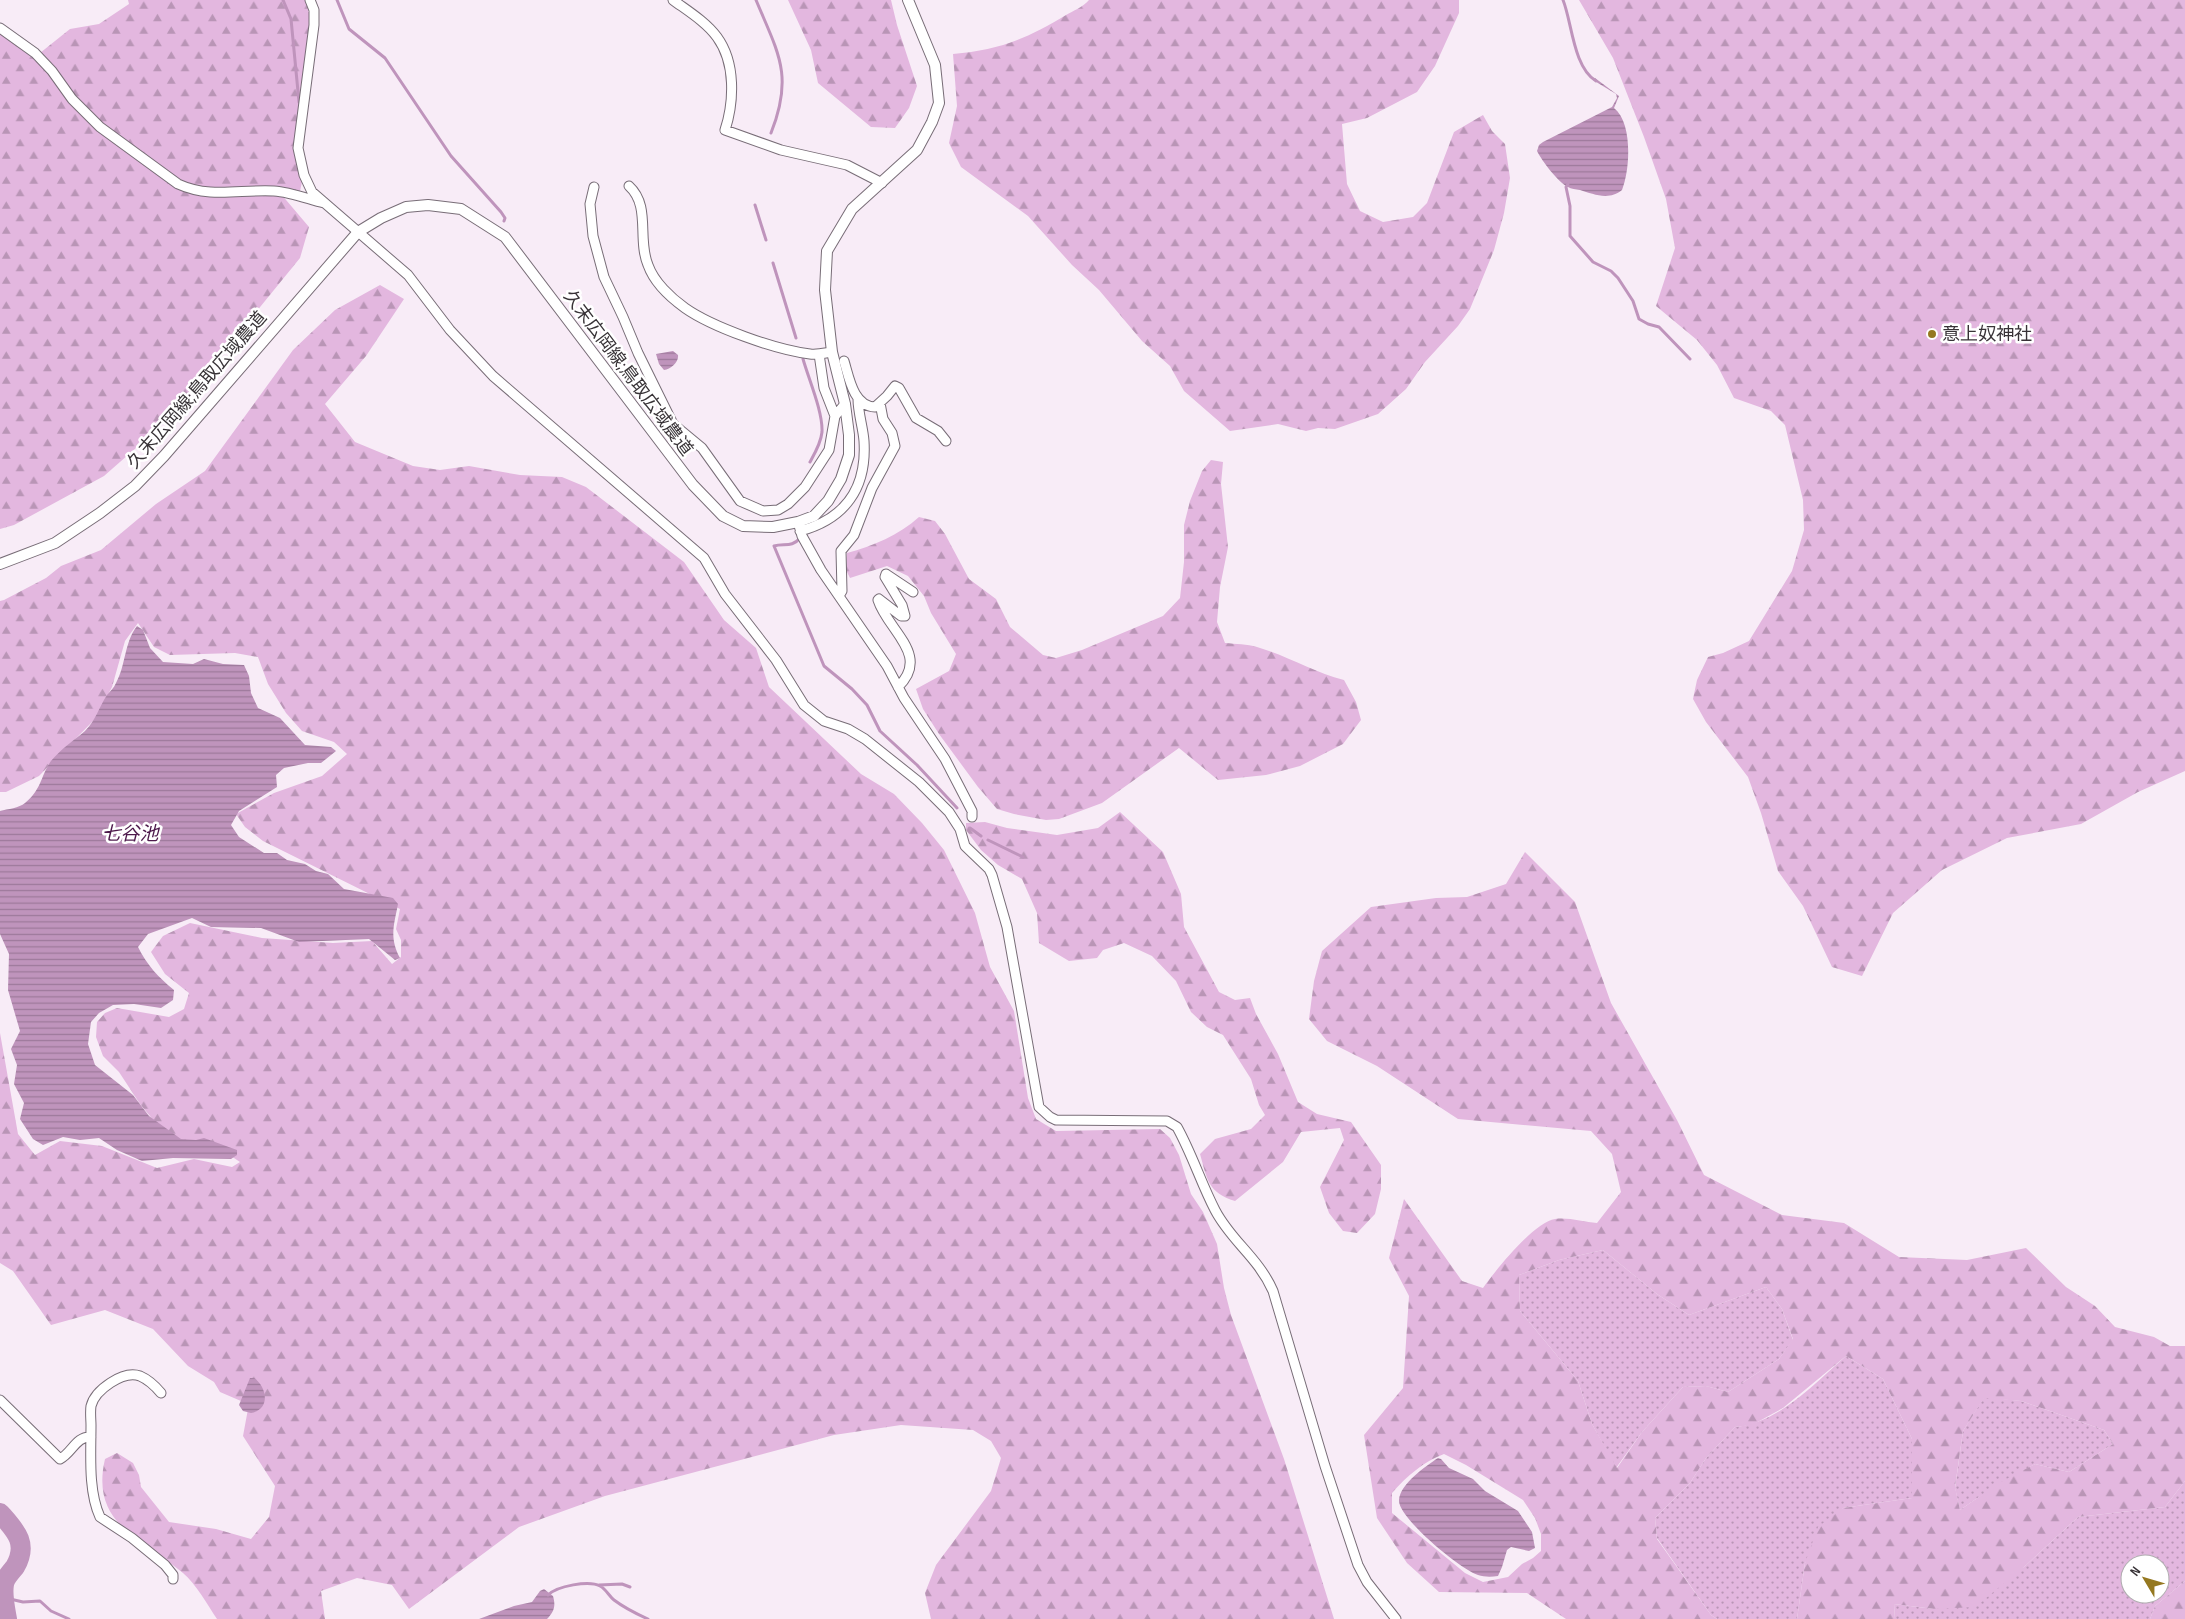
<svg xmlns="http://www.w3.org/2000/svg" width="2185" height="1619" font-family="'Sofia Sans Condensed','Noto Sans JP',sans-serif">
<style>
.grass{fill:url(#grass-dots);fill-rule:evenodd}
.forest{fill:url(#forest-firs);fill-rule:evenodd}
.water{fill:url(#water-rules)}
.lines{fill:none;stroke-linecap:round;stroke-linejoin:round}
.stream{stroke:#bf94bc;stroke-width:3}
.river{stroke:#bf94bc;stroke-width:20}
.minor-casing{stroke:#786d77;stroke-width:11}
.tertiary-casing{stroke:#786d77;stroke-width:12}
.minor{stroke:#fff;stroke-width:9}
.tertiary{stroke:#fff;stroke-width:10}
.poi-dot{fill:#957820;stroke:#fff;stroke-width:2}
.labels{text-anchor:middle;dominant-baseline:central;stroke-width:5;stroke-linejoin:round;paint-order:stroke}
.poi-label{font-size:18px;fill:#383337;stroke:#fff;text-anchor:start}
.street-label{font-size:18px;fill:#383337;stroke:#fff}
.water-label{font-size:19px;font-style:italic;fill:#4d194b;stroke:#fff}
</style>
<defs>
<pattern id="grass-dots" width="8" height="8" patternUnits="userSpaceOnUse" patternTransform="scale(1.25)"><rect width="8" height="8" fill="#e3b7df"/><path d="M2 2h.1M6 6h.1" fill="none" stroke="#b995b6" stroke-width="1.8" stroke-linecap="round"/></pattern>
<pattern id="forest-firs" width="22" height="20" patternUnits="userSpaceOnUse" patternTransform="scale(1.25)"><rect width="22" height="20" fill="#e3b7df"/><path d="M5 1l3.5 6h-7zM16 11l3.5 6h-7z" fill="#b995b6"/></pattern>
<pattern id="water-rules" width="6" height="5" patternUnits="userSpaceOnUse" patternTransform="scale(1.25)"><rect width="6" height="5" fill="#bf94bc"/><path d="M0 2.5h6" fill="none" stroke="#9c799a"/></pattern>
</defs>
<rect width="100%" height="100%" fill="#f8ecf7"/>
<path class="grass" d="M1603,1250L1657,1294L1689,1315L1766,1287L1782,1309L1793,1340L1779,1359L1728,1392L1706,1386L1683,1387L1642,1432L1616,1468L1592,1424L1578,1381L1520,1311L1519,1275L1559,1260Z
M1846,1356L1883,1379L1912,1439V1498L1843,1508L1805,1563L1797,1619H1717L1711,1615L1657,1538L1655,1518L1690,1483L1706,1458L1735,1427C1779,1423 1814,1384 1846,1356Z
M1984,1397L2021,1401L2104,1430L2113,1444L2069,1472L2035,1464L1976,1499L1960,1510L1955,1488L1963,1431Z
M2185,1481V1581L2155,1606L2150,1619H1895L1894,1604L1934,1609L2024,1567L2078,1517L2165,1507ZM2130,1564H2160V1594H2130Z"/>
<path class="forest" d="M128,0H305L310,15L309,29L295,142L302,182L300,191H217L184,183L106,128L82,104L40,53L70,29L99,24L129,4Z
M788,0H891L897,25L917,86L909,108L895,128L871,127L818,83L811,50Z
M1089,0H1459V13L1435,66L1417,92L1367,118L1342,124L1347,184L1360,211L1383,222L1413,217L1427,203L1454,132L1483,115L1492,131L1505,144L1510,178L1504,213L1494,250L1470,309L1458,326L1425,362L1406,389L1378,414L1335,429L1318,428L1306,431L1278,424L1230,431L1184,391L1170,366L1142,341L1099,290L1072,265L1028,216L961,167L949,143L957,106L953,54C998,50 1027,39 1066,15C1073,11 1083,7 1089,0Z
M1579,0H2185V771L2138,792L2081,824L2007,838L1942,870L1893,913L1862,976L1832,967L1803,906L1778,871L1761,813L1748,777L1706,722L1693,699L1697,680L1708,657L1723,653L1749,641L1792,571L1804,530L1803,500L1785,425L1771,411L1734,398L1717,365L1697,340L1656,306L1675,248L1666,199L1644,137L1613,58Z
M0,32L30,52L61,88L69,103L100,131L193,193L223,197L281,194L309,227L300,258L169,419L104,476L14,525L0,529Z
M380,285L404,299L366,356L325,404L355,442L413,466L440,470L469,466L520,475L562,477L586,487L684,562L724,620L756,648L769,687L861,774L894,794L922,823L944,850L975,913L990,967L1014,1011L1028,1098L1036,1119L1056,1131L1160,1129L1170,1138L1179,1155L1191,1194L1203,1212L1217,1244L1224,1288L1231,1315L1284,1459L1334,1619H931L925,1593L936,1565L991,1491L1001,1458L991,1441L973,1430L901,1425L834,1435L605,1496L519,1527L409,1609L392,1585L357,1578L321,1591L325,1619H217C207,1604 196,1584 183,1573C141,1538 90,1524 105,1459L117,1453L133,1463L139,1475L141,1487L169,1522L216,1529L251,1539L269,1517L275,1486L243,1436L248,1409L241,1401L220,1392L214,1382L188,1366L153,1329L105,1310L51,1325L13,1271L0,1263V1033L18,1134L35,1155L60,1141L102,1146L157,1168L194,1159L232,1167L240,1162L222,1150H195L164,1133L140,1104L119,1072L103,1056L96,1037L97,1022L105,1013L117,1008L169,1017L184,1009L189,993L165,974L151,952L163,936L190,923L262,938L333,943L372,941L392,964L401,957V940L396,929L400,909L263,841L245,827L236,814L274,793L322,776L347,754L334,742L302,731L286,713L268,684L258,657L235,653L170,655L154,647L138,623L125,641L112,687L95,719L39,776L6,792H0V601L4,600L46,578L61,566L101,550L156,504L205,471L293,350L335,310Z
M1211,460L1223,462L1221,484L1228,547L1220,587L1217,622L1225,643C1236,644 1247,644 1257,647C1288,656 1313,672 1344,680L1356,702L1361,720L1343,744L1300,766L1266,775L1218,780L1179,748L1102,803L1059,819L1046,820L1014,814L997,809L978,787L939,734L923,709L916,689L949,671L956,654L931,613L924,596L908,576L887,566L850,578L846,570L847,553C873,546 899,535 919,517L935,521L945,534L969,579L996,599L1010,627L1043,655L1056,658L1082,650L1163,616L1180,598L1184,562V525L1190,501L1202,471Z
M1120,812L1163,852L1181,894L1184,927L1219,992L1235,1000L1250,998L1256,1014L1278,1054L1298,1102L1317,1114L1351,1122L1381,1165V1189L1375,1214L1357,1233L1343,1231L1329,1213L1320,1187L1344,1140L1340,1128L1301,1132L1283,1162L1235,1201C1208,1193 1207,1179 1200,1154L1215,1139L1251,1129L1265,1115L1259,1105L1251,1079L1223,1035L1207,1027L1191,1012L1176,981L1152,956L1124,943L1103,950L1097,958L1069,961L1039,943L1037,913L1022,879L998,865L981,850L966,830V823L985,822L1007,828L1057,835L1098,828Z
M1525,852L1575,902L1611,1003L1677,1120L1704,1175L1782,1215L1844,1223L1899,1257L1967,1260L2026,1248L2066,1287L2095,1306L2115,1327L2154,1337L2170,1346H2185V1481L2165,1507L2078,1517L2024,1567L1975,1607L1934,1609L1894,1604L1895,1619H1797L1805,1563L1818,1527L1843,1508L1912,1498V1439L1883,1379L1846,1356L1783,1408L1752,1425L1735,1427L1706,1458L1690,1483L1655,1518L1657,1539L1711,1615L1717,1619H1566L1527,1593L1439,1592L1407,1563L1377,1518L1364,1435L1403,1388L1409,1296L1389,1258L1404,1199L1462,1281L1483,1288C1495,1271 1534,1222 1555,1219C1568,1217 1584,1222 1597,1223L1621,1192L1612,1154L1591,1131L1458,1119L1377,1066L1327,1041L1309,1019L1314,981L1322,951L1371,907L1436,898L1467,897L1506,884ZM1603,1250L1657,1294L1689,1315L1766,1287L1782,1309L1793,1339L1779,1359L1728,1392L1706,1386L1683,1387L1642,1432L1617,1468L1592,1424L1578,1381L1520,1311L1519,1275L1559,1260ZM1984,1398L2021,1401L2104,1430L2113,1444L2069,1472L2035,1464L1999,1483L1960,1510L1955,1487L1963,1431ZM1444,1454L1466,1465L1523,1500L1535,1518L1541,1534V1551L1533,1558L1522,1564L1508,1577L1483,1582L1465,1573L1392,1513V1493C1407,1476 1423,1462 1444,1454Z
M2185,1581V1619H2150L2155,1606Z"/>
<path class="water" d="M1595,78L1619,96L1614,108C1633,123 1630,170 1622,190C1609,201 1593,194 1580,190C1576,189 1571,189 1568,187C1558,182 1542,161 1537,151L1539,145L1543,142L1612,107L1617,98L1616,94L1593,80Z
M673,351L678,355C679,362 671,369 664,370L659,364L656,354Z
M137,626L143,630L150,648L163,662L193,664L204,659L223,664L244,665L249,676L251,693L258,708L280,718L305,745L331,747L336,751L321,763H308L284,768L276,775L277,787L239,811L231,825L239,837L264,853H277L287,860L305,864L316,871L328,874L344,889L393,898L398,904C394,925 389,938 400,958L395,960L369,939L299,942L261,928L211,927L192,918L148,934L138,947C147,965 158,977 174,990L173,1000L161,1008L134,1004L113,1005L99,1013L91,1022L88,1044L95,1065L133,1095L149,1116L181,1139L196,1140L204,1138L237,1150V1155L231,1159L173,1158L142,1161L117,1150L99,1138L80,1140L63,1137L43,1145L33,1139L20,1119L24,1103L14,1084L17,1065L11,1049L20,1031L8,990L9,954L0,934V811C8,809 19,808 25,803C42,789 40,777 51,761C61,749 73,741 85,731C96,720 99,707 107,695C110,691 114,688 116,683C126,665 124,643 137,626Z
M250,1378H254C267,1387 271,1409 251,1413L243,1411L239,1405Z
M1438,1458L1441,1459L1449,1468L1473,1479L1485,1491L1518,1511L1532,1532L1535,1548L1529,1551L1511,1547L1507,1550L1502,1567L1498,1576C1491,1577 1484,1577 1478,1575C1461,1570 1397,1517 1399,1500C1400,1484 1426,1466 1438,1458Z
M544,1589L553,1596C556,1606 554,1612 547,1619H479L514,1606L532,1602L540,1591Z"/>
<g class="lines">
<path class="stream" d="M283,0L291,19L299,102
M337,0L349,29L385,58L451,156L501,212L505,218L504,221
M756,0C778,53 794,75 771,133
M1563,0C1572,22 1573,67 1596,81
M1568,184L1566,187L1570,206V236L1593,262L1611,271L1618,278L1633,301L1639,319L1648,324L1659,327L1690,359
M755,205L766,240
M773,263L796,338
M803,359C809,380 823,412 822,432C821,443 815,453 810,462
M800,538C792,548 784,543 774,546L824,666L852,689L867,705L880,731L917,765L957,808
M970,828L981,836
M988,840L1023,857
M599,1585L622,1584L630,1587
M548,1595C557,1586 589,1580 600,1586C606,1589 609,1596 614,1600C622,1606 639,1615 648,1619
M10,1599L23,1602L40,1601L51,1611L69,1619
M0,1615L2,1619"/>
<path class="river" d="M0,1513C15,1530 29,1543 15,1567C11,1572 5,1578 4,1584C2,1595 5,1608 7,1619"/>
<g class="minor-casing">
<path id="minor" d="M310,0L314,10V25L298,148L304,175L312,192L408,275L450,330L493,376L704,558L725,594L776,660L804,705L824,721L848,729L865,739L919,782L949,812L960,829L965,846L989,869L992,875L1007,927L1039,1107L1050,1117L1056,1120L1167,1121L1177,1127C1192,1154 1201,1183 1215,1210C1231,1241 1258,1257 1273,1291L1325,1466L1358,1565L1367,1582L1396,1619
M673,0C688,11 706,22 717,37C736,63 734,102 725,130L781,150L847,165L882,183
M0,28L35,53L52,71L72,99L100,127L178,184C211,199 240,189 274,191C290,192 308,199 324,203
M629,186C651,206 637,239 648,265C654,282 671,298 685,308C712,327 776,350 810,354C817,355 825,353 832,352
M594,187L590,204L593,236L604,277L623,317L638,353L673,424L702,448L740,501L763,511L778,510L788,504L805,487L829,450L835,416L845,404
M819,354L824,388L835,416
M844,361C849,377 853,406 875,407L887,396L895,386L899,388L916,418L938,431L946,441
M798,522L802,536L821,570L887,666L904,698L945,759L972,811V817
M800,531C845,519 867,488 864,441C863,427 858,413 858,399
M839,596L842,591L841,551L854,535L872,488L895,446L892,433L883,419L880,403
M898,687C931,655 888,631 878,600L879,599L901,616H905L902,605L885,577L886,574L913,592
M161,1393C156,1387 147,1379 140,1376C123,1370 95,1390 91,1406C90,1412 91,1420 91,1425C91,1454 88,1491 100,1517L132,1538L165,1565L173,1575V1579
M0,1400L60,1459C72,1453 76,1436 91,1437"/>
</g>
<g class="tertiary-casing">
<path id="tertiary" d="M0,564L55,543L100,513L135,486L164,456L358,232L381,218L406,207L428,205L461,209L505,237L693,485L723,516L743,526L773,527L798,522L814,516L828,501L841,479L849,455V435L845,404L832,352L825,290L827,251L852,209L917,150L932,122L939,103L935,65L908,0"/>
</g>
<use href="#minor" class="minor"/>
<use href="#tertiary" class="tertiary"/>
</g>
<circle class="poi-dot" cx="1932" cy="334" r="5"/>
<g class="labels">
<g class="poi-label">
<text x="1942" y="334">意上奴神社</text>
</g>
<g class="street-label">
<text transform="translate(628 373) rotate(53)">久末広岡線;鳥取広域農道</text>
<text transform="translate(197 390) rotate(-49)">久末広岡線;鳥取広域農道</text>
</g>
<g class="water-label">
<text x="130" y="834">七谷池</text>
</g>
</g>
<g transform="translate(2145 1579) rotate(308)"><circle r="24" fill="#ffffff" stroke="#afadaf"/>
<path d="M0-4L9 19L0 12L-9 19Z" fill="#957820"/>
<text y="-8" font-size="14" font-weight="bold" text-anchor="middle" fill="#383337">N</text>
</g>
</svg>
